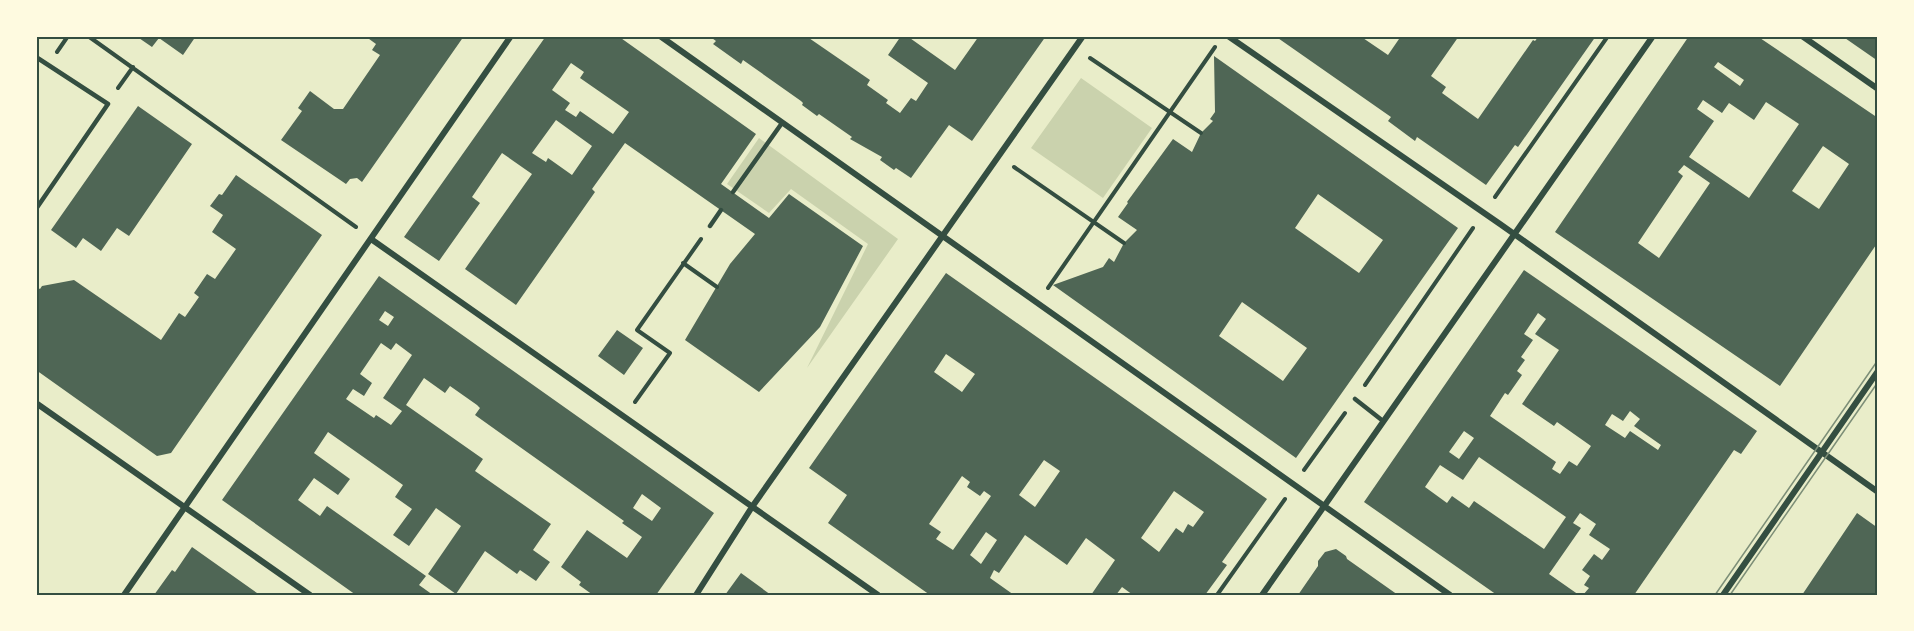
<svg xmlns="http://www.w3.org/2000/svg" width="1914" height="631" font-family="'Roboto Condensed',sans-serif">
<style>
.green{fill:#cad2ad}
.building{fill:#4f6655;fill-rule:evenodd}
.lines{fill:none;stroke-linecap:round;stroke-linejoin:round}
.path{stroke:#344e41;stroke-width:4}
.service{stroke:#344e41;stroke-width:4.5}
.minor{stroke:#344e41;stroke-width:6}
.tram{stroke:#7c8e77;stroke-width:1.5}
.neatline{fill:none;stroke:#344e41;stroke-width:2}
</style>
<rect width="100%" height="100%" fill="#e9edc9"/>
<path class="green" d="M1081,78L1152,128L1103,198L1031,148Z
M759,138L898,239L807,368L868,244L791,189L769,213L727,184Z"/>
<path class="building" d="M136,36H196L183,55L159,38L152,47Z
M365,36H464L362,182L357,178L350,179L346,184L281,140L302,111L298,108L310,91L334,109H343L380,55L372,50L376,44Z
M546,36H618L756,134L721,184L769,218L789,194L863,246L820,327L759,392L685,340L730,264L755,234L625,143L592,189L595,192L516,305L465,269L532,174L502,153L472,197L480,203L439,261L404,237ZM571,63L584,72L580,78L629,112L613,134L580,111L576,117L565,110L570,103L552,90ZM556,120L592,146L572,175L548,158L546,162L532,153Z
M709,36H806L870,80L867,85L888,100L886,103L900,113L911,98L916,101L928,83L888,55L901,36H907L955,70L979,36H1046L972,141L949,125L911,178L896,168L894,170L880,160L882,157L850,139L852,137L819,114L817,116L802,105L803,103L801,101L743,60L741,64L713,44L716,41Z
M1275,36H1360L1388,55L1399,39L1394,36H1459L1431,76L1446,87L1442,93L1478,119L1533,40L1535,41L1539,36H1596L1518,147L1515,145L1486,185L1417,137L1415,141L1388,121L1391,117Z
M1689,36H1757L1878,118V242L1780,386L1555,232ZM1718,62L1744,80L1740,86L1714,67ZM1703,100L1722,113L1729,103L1754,120L1766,102L1799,124L1749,198L1689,157L1714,121L1697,109ZM1823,146L1849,164L1819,209L1792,191ZM1684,165L1710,183L1659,258L1638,243L1683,176L1678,172Z
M1842,36H1878V61Z
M1214,56L1458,228L1296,458L1053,285L1103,267L1109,258L1114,262L1124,243L1137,230L1118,217L1128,203L1127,202L1173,139L1192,152L1201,133L1213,121L1210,119L1215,112ZM1318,194L1383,240L1359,273L1295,228ZM1242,302L1307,348L1283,381L1219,336Z
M138,106L192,144L129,236L117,228L101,251L83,238L76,248L51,230Z
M236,175L322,235L171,453L157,456L36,370V287L40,289L42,286L74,280L161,340L179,313L185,317L199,297L194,293L207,274L215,279L236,249L212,232L223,215L210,206L219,194L222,195Z
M1524,270L1757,431L1741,454L1734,450L1634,595H1583L1589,588L1584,585L1590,576L1582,570L1594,554L1602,560L1610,549L1589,535L1596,524L1580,513L1573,523L1581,528L1549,574L1579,595H1497L1364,502ZM1538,313L1546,319L1535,334L1559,350L1522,404L1554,426L1557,422L1591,446L1577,466L1569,461L1560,474L1552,469L1556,462L1490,416L1505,393L1508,395L1522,375L1517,371L1525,360L1521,357L1533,340L1524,334ZM1630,411L1640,419L1634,426L1661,445L1658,450L1630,431L1625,438L1605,425L1612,414L1623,421ZM1464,431L1474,438L1459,459L1449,452ZM1479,457L1566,517L1544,549L1474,501L1469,508L1452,496L1447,503L1425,487L1440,465L1463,480Z
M946,273L1267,499L1222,562L1227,565L1205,595H1133L1122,587L1116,595H1091L1115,560L1086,538L1067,565L1025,535L999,573L994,570L990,578L1014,595H930L828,523L847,495L809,468ZM946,354L975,374L962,392L934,372ZM1044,460L1060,471L1035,507L1019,495ZM962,476L970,482L967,487L980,496L984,491L991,496L953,550L936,539L941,532L929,524ZM1174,491L1204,512L1193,527L1188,524L1183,533L1176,528L1159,552L1141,538ZM986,532L997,540L981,564L970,555Z
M379,276L714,513L656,595H593L579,585L581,582L561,567L587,530L627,558L642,537L622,523L624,521L475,415L480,408L477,405L450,386L445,393L424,378L406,405L483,459L475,471L551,524L533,550L550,562L536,581L520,570L517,574L485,551L456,594L428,574L461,526L436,508L409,546L393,535L412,509L395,497L403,485L328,432L314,453L350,479L338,495L314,478L298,500L320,516L327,506L426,576L419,585L433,595H356L222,500ZM385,311L394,317L388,326L379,320ZM381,343L391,350L396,343L412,355L383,398L402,411L391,425L376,415L374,418L346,399L353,389L364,396L372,383L360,374ZM642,494L661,508L652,521L633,508Z
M617,330L643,348L624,375L598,356Z
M1857,513L1878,528V595H1802Z
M192,547L257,593L256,595H154L172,570L175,572Z
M1336,549L1346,556L1347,559L1398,595H1298L1318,566V561L1325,552Z
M741,573L771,595H725Z"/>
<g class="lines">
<path class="path" d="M88,36L356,227
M57,52L68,36
M1090,58L1201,133
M118,88L133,67
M1014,167L1124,243
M1495,197L1608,36
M683,263L717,287
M1048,288L1215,47
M1365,385L1473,228
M635,402L670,353L637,330L701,239
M1304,470L1345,413
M1217,595L1285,499"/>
<path class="service" d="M36,57L108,104L36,209
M733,192L782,123
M710,226L721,210
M1355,399L1383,421"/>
<path class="minor" d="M660,36L1450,595
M1228,36L1500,224L1878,492
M1802,36L1878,89
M371,239L878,595
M36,403L310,595
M124,595L511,36
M696,595L752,507L1083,36
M1262,595L1653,36
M1723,595L1878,371"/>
<path class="tram" d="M1715,595L1878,360
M1730,595L1878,382"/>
</g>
<rect width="1914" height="631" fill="none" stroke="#fefae0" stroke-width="75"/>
<rect x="38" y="38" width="1838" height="556" class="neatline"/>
</svg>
